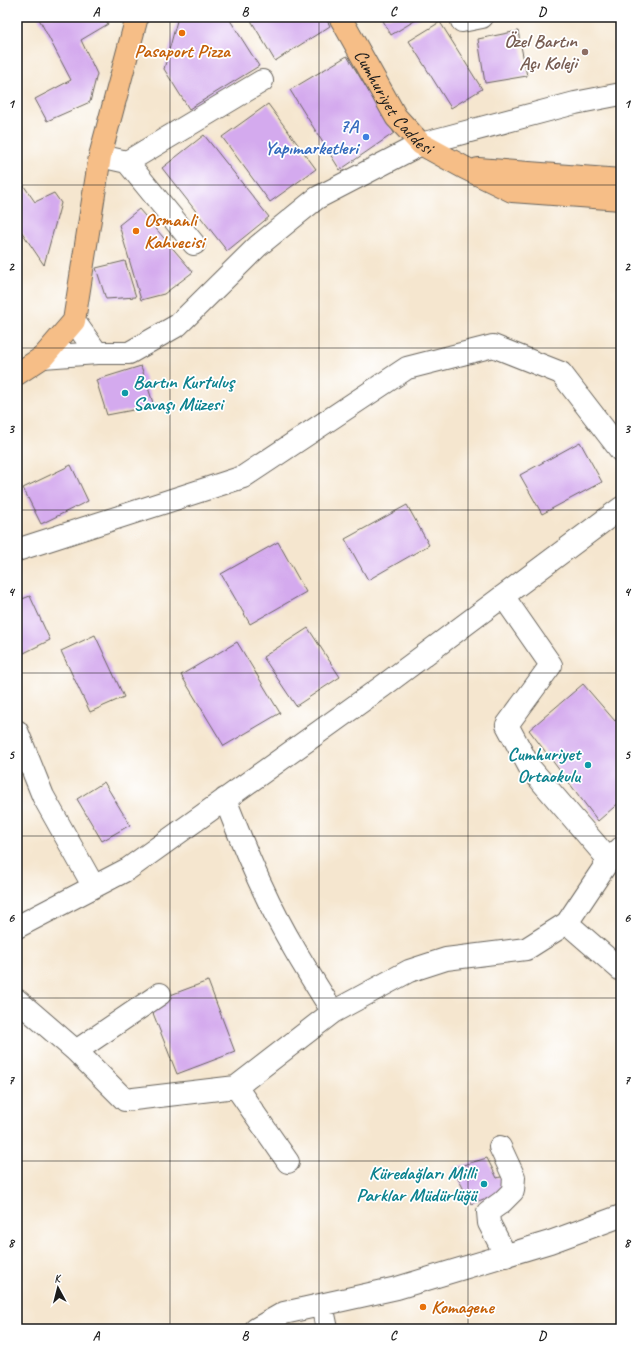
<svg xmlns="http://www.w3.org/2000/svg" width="638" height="1346" font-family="Caveat,sans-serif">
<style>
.building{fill:#d4aaee}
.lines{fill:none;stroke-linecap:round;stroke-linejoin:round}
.minor-casing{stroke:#68635b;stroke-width:24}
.major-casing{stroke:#68635b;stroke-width:24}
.minor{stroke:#fff;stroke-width:22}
.major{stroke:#f6be87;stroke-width:22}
.grid{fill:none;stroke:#1c1c1c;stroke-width:1;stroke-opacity:0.55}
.food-dot{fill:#e8710a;stroke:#fff;stroke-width:1.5}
.education-dot{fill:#8d6e63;stroke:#fff;stroke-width:1.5}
.shop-dot{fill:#3f7fe0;stroke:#fff;stroke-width:1.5}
.culture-dot{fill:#0f9aa8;stroke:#fff;stroke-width:1.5}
.labels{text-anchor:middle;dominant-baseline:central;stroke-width:3.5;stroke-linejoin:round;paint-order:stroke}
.education-label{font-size:19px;font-weight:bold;fill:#785e54;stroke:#fff;text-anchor:end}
.food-label{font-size:19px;font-weight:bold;fill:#c56008;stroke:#fff;text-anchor:start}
.street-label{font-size:19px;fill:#1c1c1c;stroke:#fff}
.shop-label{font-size:19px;font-weight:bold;fill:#366cbe;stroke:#fff;text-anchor:end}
.culture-label{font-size:19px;font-weight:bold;fill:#0d838f;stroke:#fff;text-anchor:end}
.neatline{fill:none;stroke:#1c1c1c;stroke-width:1.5}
.grid-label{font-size:13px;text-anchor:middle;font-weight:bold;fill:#1c1c1c}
</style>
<rect width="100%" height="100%" fill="#fff"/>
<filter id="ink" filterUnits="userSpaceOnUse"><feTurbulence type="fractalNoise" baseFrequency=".025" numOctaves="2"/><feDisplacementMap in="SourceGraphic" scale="8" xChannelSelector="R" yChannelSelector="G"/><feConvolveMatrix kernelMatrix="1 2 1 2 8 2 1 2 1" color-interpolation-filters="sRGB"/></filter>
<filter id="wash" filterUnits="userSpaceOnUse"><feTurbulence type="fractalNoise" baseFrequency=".012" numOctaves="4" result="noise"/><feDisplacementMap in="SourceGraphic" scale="16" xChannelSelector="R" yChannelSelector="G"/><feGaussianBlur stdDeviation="0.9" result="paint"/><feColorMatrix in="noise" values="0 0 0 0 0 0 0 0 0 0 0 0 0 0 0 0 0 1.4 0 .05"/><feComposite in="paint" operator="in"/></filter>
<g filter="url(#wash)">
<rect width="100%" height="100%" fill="#f5e6cf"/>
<g id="blocks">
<path class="building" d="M38,17H104L108,24L81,40L97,74L90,102L47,121L35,99L71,80Z
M178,17H228L259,66L189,109L164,69Z
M249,17H325L330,26L275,61Z
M381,17H421L391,35Z
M440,22L482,89L451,108L409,41Z
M518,31L527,76L485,83L478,39Z
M347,56L394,133L340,170L290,90Z
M268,104L316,169L270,202L222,137Z
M204,135L269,217L227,251L162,168Z
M17,176L35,202L54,193L61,203L44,265L17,225Z
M139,209L193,272L164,294L141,300L119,225Z
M125,261L136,297L106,299L96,268Z
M141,366L154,406L107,415L96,380Z
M580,442L602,482L542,514L520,475Z
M71,465L88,501L41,524L23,488Z
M407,505L429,545L368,580L345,539Z
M278,542L306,592L250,624L221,574Z
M30,596L50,640L18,656L17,601Z
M308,628L340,677L296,706L263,657Z
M95,635L124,697L90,712L61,651Z
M237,642L280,713L224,746L181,675Z
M583,684L615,721L621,716V801L598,821L529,730Z
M104,782L130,825L102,841L77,799Z
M208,981L235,1052L177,1074L149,1003Z
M487,1158L497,1178L504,1176L509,1189L488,1203L486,1198L471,1204L453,1168Z"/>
</g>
</g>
<g filter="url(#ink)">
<use href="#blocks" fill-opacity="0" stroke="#68635b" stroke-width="1"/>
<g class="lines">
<g class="minor-casing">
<path id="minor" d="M462,21L482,17
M100,156L127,162L194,244
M127,162L262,81
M74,321L97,353
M43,357L97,353H129L178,325L258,246L317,198L421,144L575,103L621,94
M17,550L243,477L407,368L493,346L561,373L621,451
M503,596L551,665L507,725L530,768L609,860
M17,731L43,796L94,887
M225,799C237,829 248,858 262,887C282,931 307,971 333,1012
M567,923L621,970
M17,927L128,869L383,686L621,508
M17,1000L76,1051L125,1100L236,1087L288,1162
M76,1051L160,994
M236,1087L333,1012L409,971L446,959L526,949L567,923L609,860L621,848
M500,1147L514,1177L513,1191L502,1202L488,1212L489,1223L506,1256
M322,1305L327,1329
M256,1329L284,1313L397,1288L550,1242L621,1216"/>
</g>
<g class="major-casing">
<g id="major">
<path id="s1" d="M340,17L396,117L421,144L465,168L512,191L621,199"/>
<path d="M478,169L621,180"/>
<path d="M17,374L43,357L74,321L100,156L137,17"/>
</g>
</g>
<use href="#minor" class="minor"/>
<use href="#major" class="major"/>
</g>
</g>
<path class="grid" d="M170,17V1329M319,17V1329M468,17V1329M17,185H621M17,348H621M17,510H621M17,673H621M17,836H621M17,998H621M17,1161H621"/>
<g class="food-dot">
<circle cx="182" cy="33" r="4"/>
<circle cx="136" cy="231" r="4"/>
<circle cx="423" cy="1307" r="4"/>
</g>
<circle class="education-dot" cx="585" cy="52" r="4"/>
<circle class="shop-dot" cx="366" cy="137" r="4"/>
<g class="culture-dot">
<circle cx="125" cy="393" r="4"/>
<circle cx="588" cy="765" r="4"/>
<circle cx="484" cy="1184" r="4"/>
</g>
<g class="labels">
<g class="education-label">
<text x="577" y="41">Özel Bartın<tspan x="577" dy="22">Açı Koleji</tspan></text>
</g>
<g class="food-label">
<text x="182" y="51" text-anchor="middle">Pasaport Pizza</text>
<text x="144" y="220">Osmanli<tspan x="144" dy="22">Kahvecisi</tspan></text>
<text x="431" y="1307">Komagene</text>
</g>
<g class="street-label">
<text stroke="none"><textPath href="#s1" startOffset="101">Cumhuriyet Caddesi</textPath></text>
</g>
<g class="shop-label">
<text x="358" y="126">7A<tspan x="358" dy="22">Yapımarketleri</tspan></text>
</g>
<g class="culture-label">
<text x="133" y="382" text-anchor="start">Bartın Kurtuluş<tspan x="133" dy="22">Savaşı Müzesi</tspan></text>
<text x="580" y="754">Cumhuriyet<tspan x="580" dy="22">Ortaokulu</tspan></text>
<text x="476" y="1173">Küredağları Milli<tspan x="476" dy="22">Parklar Müdürlüğü</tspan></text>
</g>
</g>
<rect width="638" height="1346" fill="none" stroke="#fff" stroke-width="44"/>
<g transform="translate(58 1288) rotate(353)" stroke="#ffffff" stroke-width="3" paint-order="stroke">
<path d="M0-3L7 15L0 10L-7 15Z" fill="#1c1c1c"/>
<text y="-6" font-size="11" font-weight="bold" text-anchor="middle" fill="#1c1c1c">K</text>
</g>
<rect x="22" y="22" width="594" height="1302" class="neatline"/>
<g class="grid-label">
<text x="96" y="16">A</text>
<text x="245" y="16">B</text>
<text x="393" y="16">C</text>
<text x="542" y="16">D</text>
<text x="11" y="108">1</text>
<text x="627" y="108">1</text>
<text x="11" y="271">2</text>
<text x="627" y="271">2</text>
<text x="11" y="433">3</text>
<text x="627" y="433">3</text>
<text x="11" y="596">4</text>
<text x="627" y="596">4</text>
<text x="11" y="759">5</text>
<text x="627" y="759">5</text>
<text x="11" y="922">6</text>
<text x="627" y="922">6</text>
<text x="11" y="1084">7</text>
<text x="627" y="1084">7</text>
<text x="11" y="1247">8</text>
<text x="627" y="1247">8</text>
<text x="96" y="1340">A</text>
<text x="245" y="1340">B</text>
<text x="393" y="1340">C</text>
<text x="542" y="1340">D</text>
</g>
</svg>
